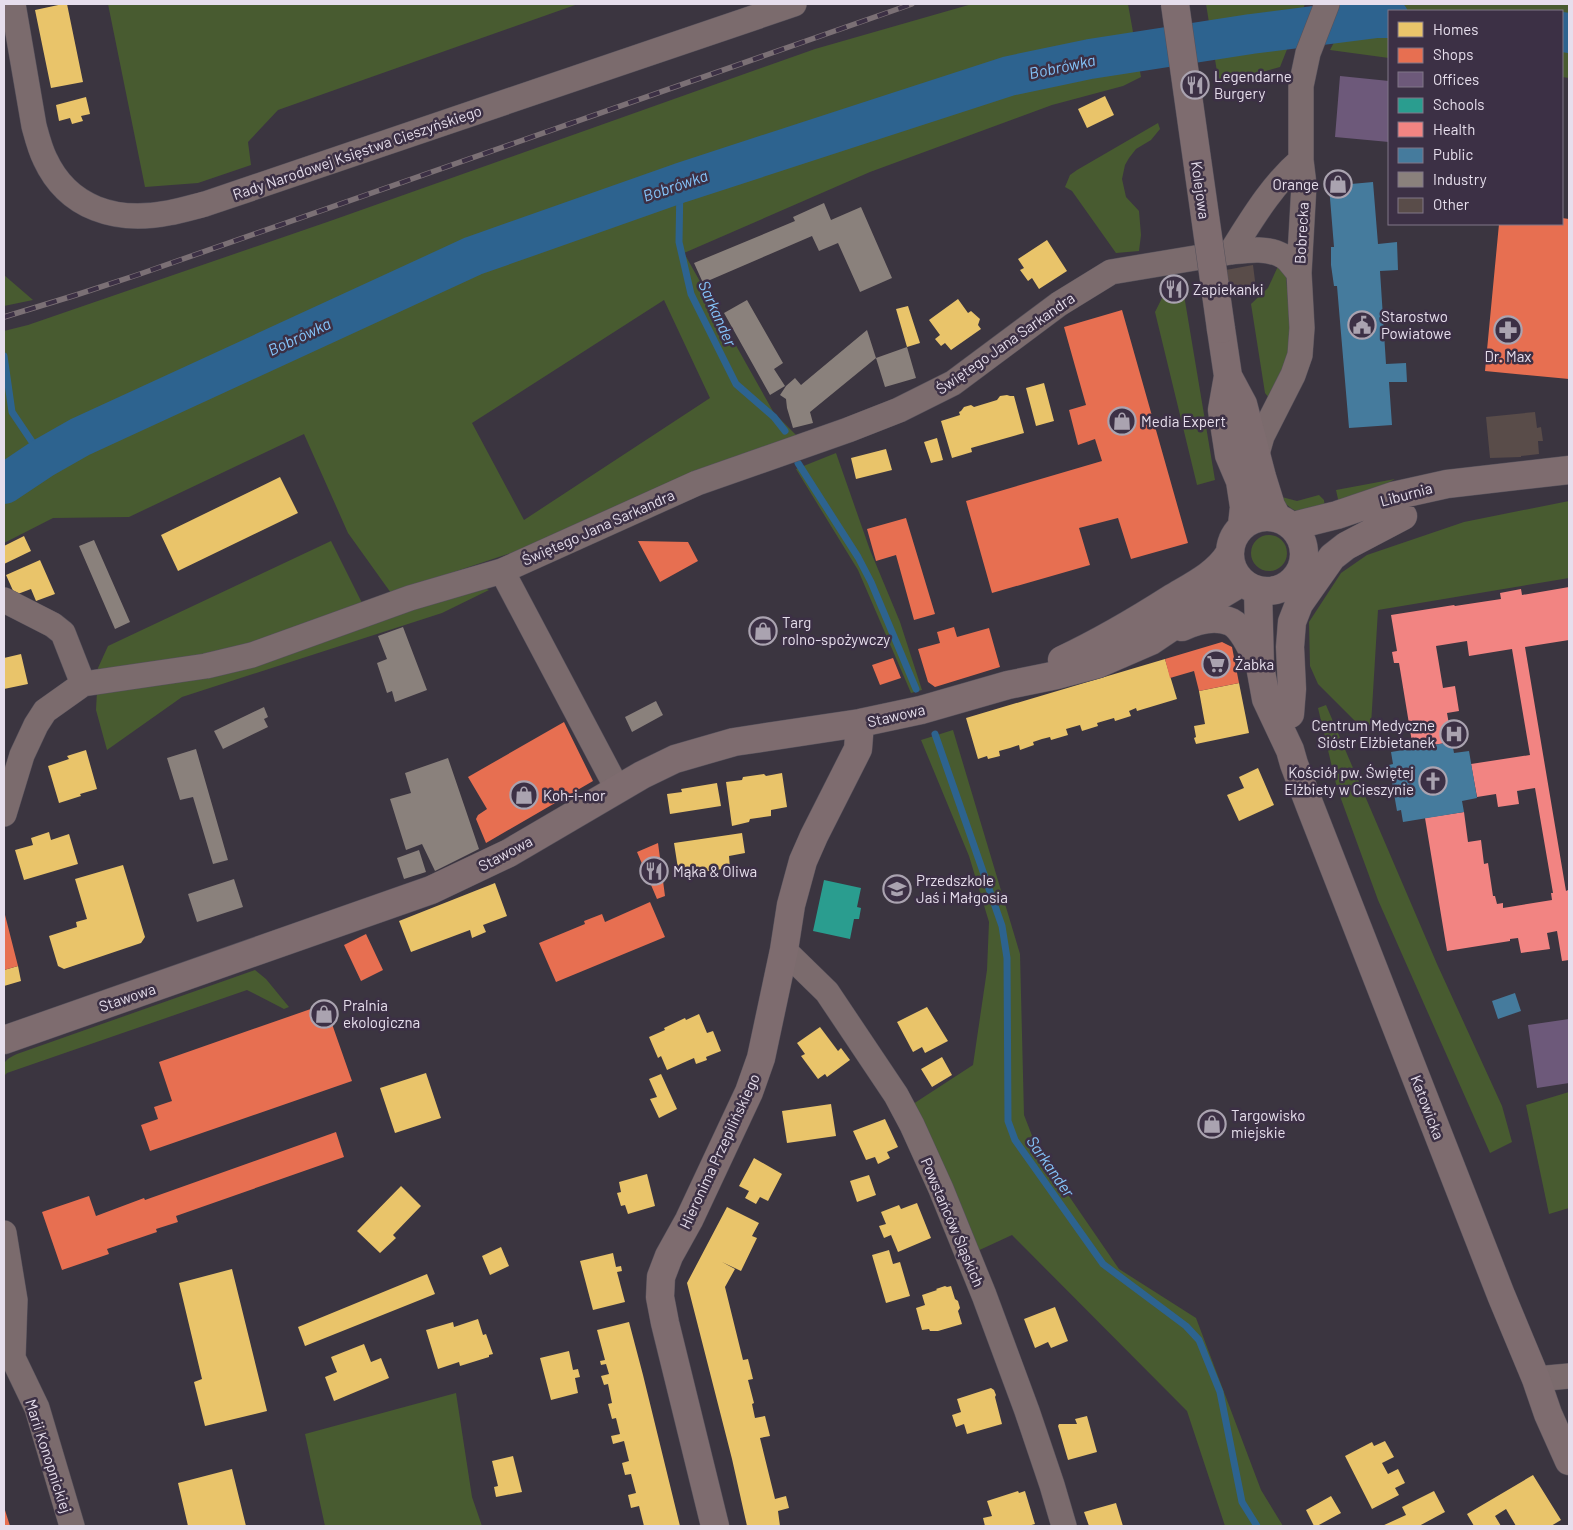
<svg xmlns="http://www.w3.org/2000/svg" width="1573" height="1530" font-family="Barlow,sans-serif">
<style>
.green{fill:#485b30;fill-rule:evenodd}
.homes{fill:#e9c46a}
.shops{fill:#e76f51}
.offices{fill:#6d597a}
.schools{fill:#2a9d8f}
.health{fill:#f28482}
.public{fill:#457b9d}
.industry{fill:#8a817c}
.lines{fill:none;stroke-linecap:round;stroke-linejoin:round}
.stream{stroke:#2d638f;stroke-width:7}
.river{stroke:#2d638f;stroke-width:40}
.building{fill:#594c49}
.street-casing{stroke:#56515b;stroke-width:26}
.secondary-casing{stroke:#56515b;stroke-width:29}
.street{stroke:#7b6b6d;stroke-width:25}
.secondary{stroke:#7e6c6f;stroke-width:28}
.rail-casing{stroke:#7b7075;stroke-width:5.5}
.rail{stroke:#3c3045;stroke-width:4;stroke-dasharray:11;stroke-linecap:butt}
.secondary-bridge-casing{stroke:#56515b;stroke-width:29;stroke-linecap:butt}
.secondary-bridge{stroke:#7e6c6f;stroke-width:28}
.labels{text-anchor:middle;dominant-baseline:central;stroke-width:5;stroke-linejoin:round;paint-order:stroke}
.poi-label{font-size:15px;fill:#e6deec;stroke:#3c3045;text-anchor:start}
.street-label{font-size:15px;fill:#e6deec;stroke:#3c3045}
.water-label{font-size:16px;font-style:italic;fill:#85c5fb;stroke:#3c3045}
</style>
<rect width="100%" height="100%" fill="#3b3540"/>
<path class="green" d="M108,4H578L278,110L248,142L251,165L198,183L145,187Z
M972,4H1128L1141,77L1123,86L1052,105L870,172L684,253L774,413L796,435L538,544L391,593L348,533L304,434L129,517L53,518L4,543V331L28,325L333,220L815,49ZM664,300L710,398L524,520L472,423Z
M1206,4H1305L1280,67L1219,84Z
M1354,4H1569V78L1562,77V11H1389V58L1330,50Z
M1158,123L1160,129L1151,140L1136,149L1129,158L1125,165L1122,179L1126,197L1139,211L1141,235L1139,251L1116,253L1072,191L1065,187L1070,175L1077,170Z
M1279,264L1286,276L1291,338L1286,363L1269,398L1265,393L1251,304L1268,288Z
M4,275L33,300L4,306Z
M1184,295L1215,480L1197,485L1155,312L1162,298Z
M836,453L870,550L900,622L922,690L911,693L858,570L796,469Z
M1395,479L1340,508L1336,490Z
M1319,495L1324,500L1325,510C1300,515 1296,515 1278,496L1297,501Z
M1569,501V578L1378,610L1371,725L1356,722L1318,684L1310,666L1309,622L1341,573L1367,555L1464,522Z
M1251 553a18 18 0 1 1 36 0a18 18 0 1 1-36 0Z
M331,541L363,605L233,649L98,675V668L108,646Z
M479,586L489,590L442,613L182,697L107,750L96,710L97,691Z
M1326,705L1437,964L1502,1106L1512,1142L1490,1153L1378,900L1337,788L1318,708Z
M953,730L1020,954L1024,1115L1038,1151L1119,1269L1196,1318L1261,1490L1283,1526H1225L1187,1411L1012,1235L973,1253L910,1106L973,1065L987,970L989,922L969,856L921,740Z
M255,970L266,979L289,1007L284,1009L247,990L7,1073L4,1076C4,1061 3,1061 17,1054Z
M1569,1092V1208L1549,1214L1526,1105Z
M456,1393L472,1497L482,1526H325L305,1434Z"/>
<path class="homes" d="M63,4H67L83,82L51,88L35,10Z
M1105,96L1114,115L1087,128L1078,109Z
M86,97L90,114L81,116L83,121L72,124L70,118L59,121L56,105Z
M1047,240L1067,271L1039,289L1032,278L1028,281L1020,270L1024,268L1018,259Z
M958,299L968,313L971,311L980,319L978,325L981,329L951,350L945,343L941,346L935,339L940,335L929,320Z
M908,306L920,343L907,347L896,309Z
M1044,383L1054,421L1036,426L1026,388Z
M1007,395L1010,396H1014L1024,433L971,448L972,452L952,458L941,421L960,415L959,412L961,411L964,407L971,405L974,407L997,400L1000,396Z
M937,438L943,460L931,463L924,442Z
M886,449L892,470L856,479L851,458Z
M280,477L298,513L178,571L161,535Z
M24,536L31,551L4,564V546Z
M40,560L55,594L36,601L31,589L15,595L6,575Z
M21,654L28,684L4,689V658Z
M1165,659L1177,699L1137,711L1136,708L1129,711L1131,716L1115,721L1114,718L1097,723L1098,726L1082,731L1080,725L1066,729L1068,735L1051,740L1050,737L1042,739L1033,742L1034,745L1020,750L1019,745L1010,748L999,751L1000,756L988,759L987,756L978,759L966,718Z
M1239,683L1249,733L1196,744L1194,738L1196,737L1194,726L1205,724L1199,691Z
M86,750L97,789L80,794L81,796L59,803L48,766L69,759L67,756Z
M1258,768L1274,805L1239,821L1227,795L1244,788L1239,777Z
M782,773L787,807L771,810V816L750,819L749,822L732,826L726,782L742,780L743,777L764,774L766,776Z
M717,783L721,806L670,814L667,794L682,792L681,789Z
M49,832L51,840L69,834L78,864L24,880L15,850L33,845L31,838Z
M742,833L745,853L729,856L730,868L679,875L674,843Z
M123,865L145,937L141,943L64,969L58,966L49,936L77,927L76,922L87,919L75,879Z
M495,883L507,916L483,925L486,932L472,938L470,930L411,952L399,921Z
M18,966L21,981L4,986V970Z
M927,1007L948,1041L925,1053L922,1047L913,1052L897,1022Z
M699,1014L707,1033L713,1031L721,1051L706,1057L707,1060L696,1064L694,1058L667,1070L661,1056L658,1058L649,1037L665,1030L664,1028L685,1018L686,1020Z
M820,1027L838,1051L841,1048L850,1060L827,1077L825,1074L818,1079L801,1056L805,1054L797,1043Z
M942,1057L952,1075L932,1087L921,1069Z
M426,1073L441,1118L395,1133L380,1088Z
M661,1074L677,1109L659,1118L650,1099L657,1097L649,1079Z
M831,1104L836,1136L787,1143L782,1111Z
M885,1119L898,1147L887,1152L890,1158L878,1164L875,1157L866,1160L853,1131Z
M754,1158L782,1174L768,1201L760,1197L756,1204L745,1198L749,1191L739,1186Z
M647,1174L655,1206L628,1214L625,1205L621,1206L617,1193L621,1192L619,1182Z
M869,1175L876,1195L857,1202L850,1181Z
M401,1186L421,1206L393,1235L396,1238L380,1253L357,1231Z
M917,1203L931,1238L898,1252L891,1235L884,1238L879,1226L886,1224L881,1212L899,1205L901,1209Z
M727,1207L759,1223L752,1236L757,1238L741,1271L722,1262L735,1269L725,1287L743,1360L748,1359L753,1379L748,1380L754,1403L752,1404L755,1418L765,1416L770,1436L760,1438L775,1499L786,1496L789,1508L778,1511L780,1526H747L732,1459L687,1283Z
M501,1247L509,1266L490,1275L482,1256Z
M889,1250L893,1264L900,1262L910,1296L886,1303L872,1255Z
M613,1253L616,1267L621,1266L622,1271L617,1272L625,1302L593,1310L580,1261Z
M232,1269L267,1411L205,1426L194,1382L202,1379L179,1283Z
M427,1274L435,1294L305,1346L298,1327Z
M945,1286L947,1287L951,1286L955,1299L958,1301L960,1308L958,1311L962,1324L938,1331H930L929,1329L922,1330L916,1308L925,1305L922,1295L937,1290L936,1289Z
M1055,1307L1068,1341L1051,1348L1048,1342L1035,1348L1024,1319Z
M478,1319L483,1335L486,1334L493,1354L489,1355V1357L460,1366L459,1362L438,1369L426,1330L453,1322L454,1327Z
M629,1322L643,1375L680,1526H644L639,1506L631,1508L628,1495L636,1493L631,1474L625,1475L622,1463L629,1461L624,1441L613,1444L611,1436L620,1434L616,1418L612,1419L608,1404L612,1403L608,1384L604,1385L601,1376L609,1374L606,1364L601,1365L600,1361L605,1360L597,1330Z
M364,1344L371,1362L381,1358L389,1378L334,1401L325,1377L337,1372L331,1357Z
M569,1351L573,1370L578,1369L580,1377L575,1378L578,1393L551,1400L540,1358Z
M991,1388L994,1390L996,1395L995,1397L1002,1424L967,1434L964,1424L956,1427L952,1415L961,1412L957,1399Z
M1087,1416L1097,1452L1068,1460L1058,1426L1059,1424H1077L1075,1419Z
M1385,1441L1394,1457L1382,1463L1388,1474L1398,1469L1405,1483L1395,1488L1399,1495L1372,1509L1345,1456L1372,1442L1374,1446Z
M513,1456L522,1492L496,1497L494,1487L498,1486L492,1461Z
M232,1469L246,1526H188L178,1483Z
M1533,1475L1561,1520L1551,1526H1533L1532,1525L1530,1526H1516L1506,1509L1495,1516L1501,1526H1474L1467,1514Z
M1018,1491L1019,1493L1025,1491L1035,1524L1028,1526H985L983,1518L992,1516L987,1501Z
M1434,1491L1445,1512L1419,1526H1382L1406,1515L1402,1507Z
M1331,1496L1341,1513L1317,1526H1314L1306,1510Z
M1116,1503L1123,1526H1089L1084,1512Z"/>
<path class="shops" d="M1203,74L1205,92L1188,95L1185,76Z
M1562,218L1569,219V379L1485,371L1499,224H1562Z
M1178,282L1180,294L1171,296L1168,285Z
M1122,310L1188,543L1131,559L1118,518L1079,528L1090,565L992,593L966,501L1102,461L1095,439L1078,445L1069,410L1086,405L1064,327Z
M906,518L935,614L914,620L896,555L876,561L867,529Z
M638,541L688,542L698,561L660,582Z
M954,627L957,637L989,628L1000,667L935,687L928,682L918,649L940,643L937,632Z
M1222,642L1232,647L1239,683L1199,691L1194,671L1170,678L1165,659Z
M893,658L901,678L880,685L872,665Z
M564,722L593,781L486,843L476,819L478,815L487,809L468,777Z
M658,843L665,896L657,899L637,852Z
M650,902L665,937L556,982L539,943L585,924L584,921L602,914L605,922Z
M4,911L18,966L4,970Z
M366,934L383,970L361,981L344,945Z
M325,1004L352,1081L150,1151L141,1125L158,1119L154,1107L172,1101L159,1062Z
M336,1132L344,1157L176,1216L178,1222L156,1229L157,1232L107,1249L109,1254L62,1270L42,1212L89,1196L96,1216L144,1198L145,1200Z
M4,1507L10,1526H4Z"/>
<path class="offices" d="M1340,76L1389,81V142L1335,137Z
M1569,1019V1083L1537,1088L1528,1025Z"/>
<path class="schools" d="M824,880L861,888L857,907L861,908L859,919H854L850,939L813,931Z"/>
<path class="health" d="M1569,587V640L1525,647L1566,891L1568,890L1569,897V960L1562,961L1557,931L1547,933L1550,949L1521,953L1518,938L1510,939V941L1447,951L1425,818L1464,812L1468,842L1481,840L1484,864L1488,863L1493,896H1495L1497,904L1503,903V908L1552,900L1551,893H1553L1535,788L1517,791L1519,804L1498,807L1496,794L1477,797L1471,764L1530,755L1512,649L1469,656L1467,641L1436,646L1443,688L1455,686L1459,711L1447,713L1452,742L1413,748L1399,663H1394L1392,652L1397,651L1391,615L1454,605L1455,606L1501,599L1500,593L1521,589L1522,595Z"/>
<path class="public" d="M1373,182L1378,244L1397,242L1398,270L1380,271L1386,364L1406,363L1407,382H1389L1392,425L1349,428L1337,286H1334L1331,265V247H1334L1329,186Z
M1452,742L1454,753L1469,751L1477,798L1462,801L1464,812L1403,822L1401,810L1397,811L1389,765L1393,764L1391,752Z
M1515,993L1521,1011L1498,1019L1492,1001Z"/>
<path class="industry" d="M824,203L831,220L861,207L892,278L860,292L838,243L819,251L812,236L703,283L694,263L795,221L793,217Z
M747,300L783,363L774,369L785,386L770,395L724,313Z
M867,330L876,358L810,412L813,423L793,428L787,408L786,399L780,395L786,386L795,378L801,385Z
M907,347L916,378L885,387L876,358Z
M94,540L130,622L115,629L79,546Z
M403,627L427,690L395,702L392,691L387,693L377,663L387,659L378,636Z
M656,701L663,715L632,732L625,717Z
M264,707L268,717L264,719L268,727L223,749L214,731Z
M196,749L228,860L213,864L193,797L180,800L167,758Z
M448,758L479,849L435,871L422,844L406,850L390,799L411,793L405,773Z
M419,850L426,872L404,879L397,858Z
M234,879L243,907L197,922L188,894Z"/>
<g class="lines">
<path class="stream" d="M680,183L679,242L691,294L736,384L774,417L785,431
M4,356L12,412L43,458
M798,463L858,557L871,582L916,689
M935,734L1002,926L1007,958L1008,1121L1015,1140L1103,1264L1186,1326L1199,1340L1220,1392L1242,1502L1257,1526"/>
<path class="river" d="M1562,32L1569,33
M4,484L43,458L80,437L473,256L680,183L895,113L1009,76L1090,59L1251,34L1377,18H1389"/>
</g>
<path class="building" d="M1253,265L1256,289L1218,292L1215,272Z
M1535,412L1537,428L1541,427L1543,441H1538L1539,454L1521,456V457L1490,458L1486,417Z"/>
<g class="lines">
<g class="street-casing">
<path id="street" d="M13,4L34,126C37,137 40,149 45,159C68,209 117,223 168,213C180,211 193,207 205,204L794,4
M1231,252C1248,250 1267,247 1283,256C1289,259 1294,268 1299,273
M1256,457L1262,436L1293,375L1300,355L1302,328L1299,273L1304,185L1301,160V86L1308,53L1327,4
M502,571L618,790
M4,600L53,625L63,633L83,684
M4,814L22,755L36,725L45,711L83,684L206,666L252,655L410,598L502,571L697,483L848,430L899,410L953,383L1059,304L1111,272L1231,252C1252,219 1271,186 1301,160
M784,950L827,992L896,1095L912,1125L941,1189L984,1295L1027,1411L1052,1485L1064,1526
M4,1233L15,1300L13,1358L37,1408L72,1526
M1536,1379L1569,1376"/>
</g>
<g class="secondary-casing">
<path id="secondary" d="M1221,329L1228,376L1222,410L1229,455L1240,481L1244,507L1242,525
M1228,376L1243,404L1262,477L1271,506L1277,517
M1230 554a37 37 0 1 1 74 0a37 37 0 1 1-74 0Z
M1293,526L1337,515L1393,496L1447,484L1569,470
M1258,590L1260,666L1266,699L1290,750L1294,764L1310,806L1501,1295L1536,1379L1548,1414L1569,1461
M1182,627C1197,620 1215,615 1231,622C1243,628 1254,653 1259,664
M1062,660C1100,642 1136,621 1172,598C1192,586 1217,574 1229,554
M1290,714L1292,689L1290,647L1292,622L1299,604L1332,557L1346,546L1403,516
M4,1040L431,890L509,853L642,775L675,759L734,742L860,723L921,710L1008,685L1057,675L1098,664L1151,641L1212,600L1242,582
M715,1526L665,1323L660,1297L661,1277L669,1256L689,1220L749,1092L761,1058L784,950L791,905L803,861L814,836L858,749L860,723"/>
</g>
<use href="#street" class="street"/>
<use href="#secondary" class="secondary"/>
<g class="rail-casing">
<path id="rail" d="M4,317L76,295L140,274L912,4"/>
</g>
<use href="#rail" class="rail"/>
<g class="secondary-bridge-casing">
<path id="secondary-bridge" d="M1175,4L1221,329"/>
</g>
<use href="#secondary-bridge" class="secondary-bridge"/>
</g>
<defs>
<g id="restaurant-ring" transform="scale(1.4375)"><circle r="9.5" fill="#3c3045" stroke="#aaa3b0" stroke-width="1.5"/><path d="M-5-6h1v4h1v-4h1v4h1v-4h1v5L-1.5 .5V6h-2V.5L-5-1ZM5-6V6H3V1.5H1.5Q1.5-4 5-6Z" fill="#aaa3b0"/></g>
<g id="shop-ring" transform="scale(1.4375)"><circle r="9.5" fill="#3c3045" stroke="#aaa3b0" stroke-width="1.5"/><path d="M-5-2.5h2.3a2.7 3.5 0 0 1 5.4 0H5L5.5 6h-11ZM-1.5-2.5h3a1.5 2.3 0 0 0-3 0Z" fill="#aaa3b0"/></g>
<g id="civic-ring" transform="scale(1.4375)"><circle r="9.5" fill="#3c3045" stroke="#aaa3b0" stroke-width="1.5"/><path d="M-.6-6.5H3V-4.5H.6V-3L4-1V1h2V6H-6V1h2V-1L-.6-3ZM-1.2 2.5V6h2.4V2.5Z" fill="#aaa3b0"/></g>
<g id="pharmacy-ring" transform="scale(1.4375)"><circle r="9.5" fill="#3c3045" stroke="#aaa3b0" stroke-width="1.5"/><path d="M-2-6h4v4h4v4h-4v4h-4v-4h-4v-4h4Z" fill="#aaa3b0"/></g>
<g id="supermarket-ring" transform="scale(1.4375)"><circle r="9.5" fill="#3c3045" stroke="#aaa3b0" stroke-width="1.5"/><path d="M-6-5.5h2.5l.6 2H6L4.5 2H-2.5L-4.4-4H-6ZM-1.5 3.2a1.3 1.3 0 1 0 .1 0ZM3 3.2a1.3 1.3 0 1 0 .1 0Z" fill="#aaa3b0"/></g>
<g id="hospital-ring" transform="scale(1.4375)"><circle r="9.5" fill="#3c3045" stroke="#aaa3b0" stroke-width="1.5"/><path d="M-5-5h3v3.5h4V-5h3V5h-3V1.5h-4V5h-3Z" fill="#aaa3b0"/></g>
<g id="church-ring" transform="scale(1.4375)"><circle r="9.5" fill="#3c3045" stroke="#aaa3b0" stroke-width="1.5"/><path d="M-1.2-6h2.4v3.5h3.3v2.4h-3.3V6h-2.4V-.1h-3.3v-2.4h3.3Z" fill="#aaa3b0"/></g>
<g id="school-ring" transform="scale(1.4375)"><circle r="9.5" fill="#3c3045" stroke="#aaa3b0" stroke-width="1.5"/><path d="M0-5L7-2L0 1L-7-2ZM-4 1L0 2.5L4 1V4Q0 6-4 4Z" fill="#aaa3b0"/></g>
</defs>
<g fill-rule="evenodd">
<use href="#restaurant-ring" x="1195" y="85"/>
<use href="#shop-ring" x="1338" y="184"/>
<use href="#restaurant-ring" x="1174" y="289"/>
<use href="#civic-ring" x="1362" y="325"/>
<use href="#pharmacy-ring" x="1508" y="330"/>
<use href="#shop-ring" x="1122" y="421"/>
<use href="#shop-ring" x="763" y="631"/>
<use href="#supermarket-ring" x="1216" y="664"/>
<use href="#hospital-ring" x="1454" y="734"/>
<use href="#church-ring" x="1433" y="781"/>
<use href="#shop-ring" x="524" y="795"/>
<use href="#restaurant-ring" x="654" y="871"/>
<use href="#school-ring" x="897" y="889"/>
<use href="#shop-ring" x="324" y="1014"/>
<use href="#shop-ring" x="1212" y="1124"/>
</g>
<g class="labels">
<g class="poi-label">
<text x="1214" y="76">Legendarne<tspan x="1214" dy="17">Burgery</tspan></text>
<text x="1319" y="184" text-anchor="end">Orange</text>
<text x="1193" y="289">Zapiekanki</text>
<text x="1381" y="316">Starostwo<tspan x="1381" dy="17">Powiatowe</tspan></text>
<text x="1508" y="356" text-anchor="middle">Dr. Max</text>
<text x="1141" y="421">Media Expert</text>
<text x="782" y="622">Targ<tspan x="782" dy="17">rolno-spożywczy</tspan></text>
<text x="1235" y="664">Żabka</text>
<text x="1435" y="725" text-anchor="end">Centrum Medyczne<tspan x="1435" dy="17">Sióstr Elżbietanek</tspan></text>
<text x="1414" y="772" text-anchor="end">Kościół pw. Świętej<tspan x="1414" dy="17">Elżbiety w Cieszynie</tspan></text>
<text x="543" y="795">Koh-i-nor</text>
<text x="673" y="871">Mąka &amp; Oliwa</text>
<text x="916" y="880">Przedszkole<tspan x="916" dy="17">Jaś i Małgosia</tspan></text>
<text x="343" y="1005">Pralnia<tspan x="343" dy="17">ekologiczna</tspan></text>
<text x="1231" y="1115">Targowisko<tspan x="1231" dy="17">miejskie</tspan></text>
</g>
<g class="street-label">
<text transform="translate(357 152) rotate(-19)">Rady Narodowej Księstwa Cieszyńskiego</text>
<text transform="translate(1201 190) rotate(82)">Kolejowa</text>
<text transform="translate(1301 233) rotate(-87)">Bobrecka</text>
<text transform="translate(1005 343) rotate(-35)">Świętego Jana Sarkandra</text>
<text transform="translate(1406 494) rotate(-15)">Liburnia</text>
<text transform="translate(598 527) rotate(-24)">Świętego Jana Sarkandra</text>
<text transform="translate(896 715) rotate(-13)">Stawowa</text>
<text transform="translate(505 853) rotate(-28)">Stawowa</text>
<text transform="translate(127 997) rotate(-19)">Stawowa</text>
<text transform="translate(1428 1107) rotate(69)">Katowicka</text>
<text transform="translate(719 1151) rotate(-65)">Hieronima Przepilińskiego</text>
<text transform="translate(953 1222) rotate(67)">Powstańców Śląskich</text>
<text transform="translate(49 1456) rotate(72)">Marii Konopnickiej</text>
</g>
<g class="water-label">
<text transform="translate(1062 66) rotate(-12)">Bobrówka</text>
<text transform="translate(675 185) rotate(-19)">Bobrówka</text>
<text transform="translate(718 313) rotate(66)">Sarkander</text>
<text transform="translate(299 336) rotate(-25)">Bobrówka</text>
<text transform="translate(1051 1166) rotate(55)">Sarkander</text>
</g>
</g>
<rect width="1573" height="1530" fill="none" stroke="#e6deec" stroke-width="10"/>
<rect x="1388" y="10" width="175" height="215" fill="#3c3045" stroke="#807688"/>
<rect x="1398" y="22" width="25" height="15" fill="#e9c46a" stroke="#807688"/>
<text x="1433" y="35" font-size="15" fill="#e6deec">Homes</text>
<rect x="1398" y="48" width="25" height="15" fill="#e76f51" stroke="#807688"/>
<text x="1433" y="60" font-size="15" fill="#e6deec">Shops</text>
<rect x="1398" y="72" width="25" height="15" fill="#6d597a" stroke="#807688"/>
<text x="1433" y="85" font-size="15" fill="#e6deec">Offices</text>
<rect x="1398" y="98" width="25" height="15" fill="#2a9d8f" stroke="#807688"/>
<text x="1433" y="110" font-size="15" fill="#e6deec">Schools</text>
<rect x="1398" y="122" width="25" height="15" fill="#f28482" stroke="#807688"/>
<text x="1433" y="135" font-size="15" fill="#e6deec">Health</text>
<rect x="1398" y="148" width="25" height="15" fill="#457b9d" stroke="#807688"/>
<text x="1433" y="160" font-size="15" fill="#e6deec">Public</text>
<rect x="1398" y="172" width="25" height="15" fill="#8a817c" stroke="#807688"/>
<text x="1433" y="185" font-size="15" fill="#e6deec">Industry</text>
<rect x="1398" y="198" width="25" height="15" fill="#594c49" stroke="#807688"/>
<text x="1433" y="210" font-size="15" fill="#e6deec">Other</text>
</svg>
